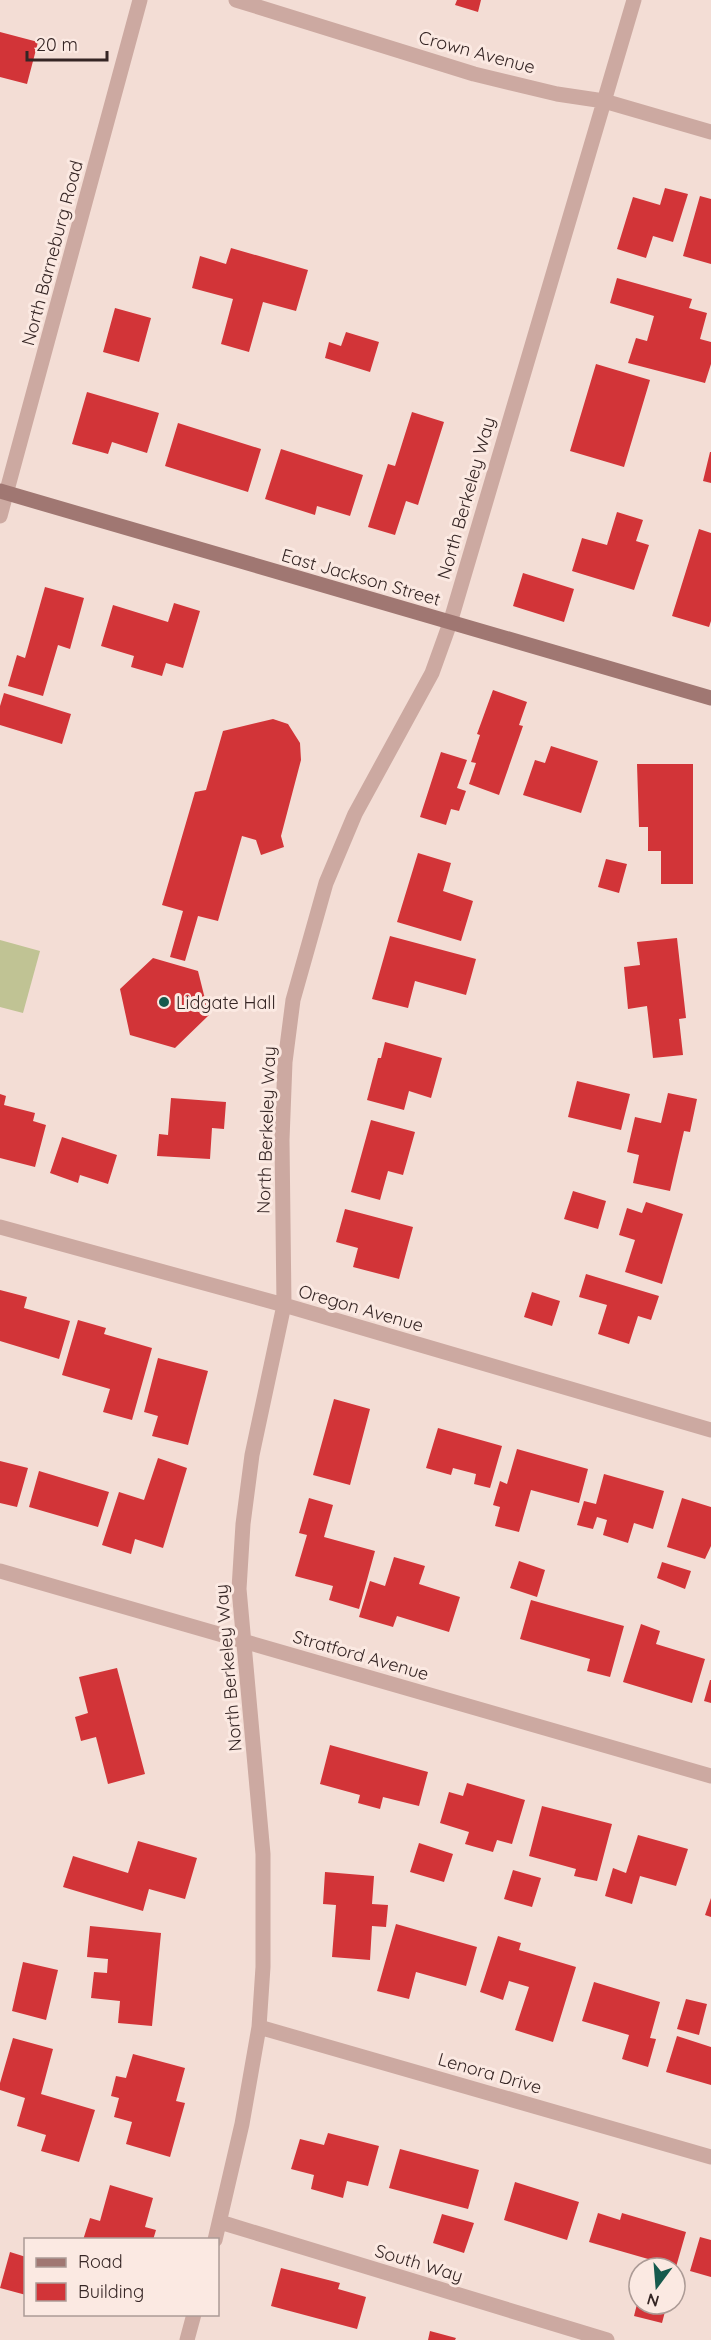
<svg xmlns="http://www.w3.org/2000/svg" width="711" height="2340" font-family="Quicksand,sans-serif">
<style>
.green{fill:#c0c394}
.building{fill:#d23438}
.lines{fill:none;stroke-linecap:round;stroke-linejoin:round}
.street{stroke:#cca9a1;stroke-width:15}
.secondary{stroke:#a07772;stroke-width:15}
.poi-dot{fill:#165a4d;stroke:#fbe9e2;stroke-width:2}
.labels{text-anchor:middle;dominant-baseline:central;stroke-width:6;stroke-linejoin:round;paint-order:stroke}
.street-label{font-size:18px;fill:#352524;stroke:#fbe9e2}
.poi-label{font-size:18px;fill:#352524;stroke:#fbe9e2;text-anchor:start}
</style>
<rect width="100%" height="100%" fill="#f3ddd5"/>
<path class="green" d="M0,940L40,951L23,1013L0,1007Z"/>
<path class="building" d="M457,0H481L478,12L455,5Z
M0,32L38,42L27,84L0,77Z
M665,188L688,194L673,242L653,236L646,258L617,249L633,197L660,205Z
M700,196L711,199V264L683,256Z
M231,248L308,270L296,311L263,302L249,352L221,344L233,299L192,288L200,256L226,264Z
M617,278L692,299L689,308L707,313L700,339L711,342V364L705,383L628,363L636,338L647,341L654,316L610,303Z
M115,308L151,318L139,362L103,352Z
M346,332L379,342L370,372L325,358L329,342L341,346Z
M596,364L650,380L624,467L570,451Z
M87,392L159,413L147,453L112,442L108,454L72,444Z
M412,412L444,422L418,505L406,501L395,535L368,527L388,464L395,466Z
M178,423L261,449L248,492L165,466Z
M281,449L363,475L350,516L317,506L315,515L265,499Z
M710,452H711V483L703,481Z
M617,512L643,520L636,541L649,545L634,590L572,571L582,538L607,545Z
M699,529L711,533V621L709,627L672,616Z
M523,573L574,589L564,622L513,606Z
M45,587L84,598L70,649L58,645L43,696L8,686L17,655L25,658Z
M174,603L200,611L183,668L166,663L162,676L131,667L134,656L101,646L113,605L168,622Z
M493,690L527,702L519,725L523,726L499,795L469,784L476,763L471,762L480,735L477,734Z
M4,693L71,714L62,744L0,725V706Z
M273,719L288,724L300,743L301,760L281,836L284,847L261,855L256,840L242,836L218,921L198,916L185,961L170,957L183,911L162,905L195,792L206,790L223,731Z
M551,746L598,761L581,813L523,795L535,760L545,763Z
M441,752L467,760L457,788L466,791L459,811L451,809L446,825L420,817Z
M637,764H693V884H661V851H648V827H639Z
M418,853L451,863L443,891L473,901L461,941L397,922Z
M606,859L627,864L619,893L598,887Z
M390,936L476,959L466,995L415,981L408,1008L372,999Z
M677,938L686,1018L679,1019L683,1055L653,1058L647,1006L628,1009L624,967L640,965L637,942Z
M153,958L198,971L209,1015L175,1048L130,1035L120,989Z
M385,1042L442,1058L431,1098L409,1091L404,1110L367,1100L378,1058H381Z
M577,1081L630,1094L621,1130L568,1117Z
M668,1093L697,1099L690,1132L684,1131L670,1191L633,1183L639,1155L627,1152L635,1117L661,1123Z
M0,1094L6,1096L4,1105L35,1113L33,1121L46,1125L35,1167L0,1158Z
M171,1098L226,1102L224,1129L212,1128L210,1159L157,1156L159,1134L168,1135Z
M371,1120L415,1132L403,1175L388,1171L380,1200L351,1192Z
M62,1137L117,1155L108,1184L80,1175L78,1183L50,1173Z
M573,1191L606,1201L598,1229L564,1219Z
M646,1202L683,1214L662,1284L625,1272L635,1240L619,1235L627,1208L642,1213Z
M345,1209L413,1227L399,1279L353,1267L358,1248L336,1242Z
M586,1274L659,1296L651,1320L638,1316L629,1344L598,1334L607,1305L579,1297Z
M0,1290L27,1297L24,1308L70,1321L59,1359L0,1341Z
M532,1292L560,1301L552,1326L524,1317Z
M78,1320L106,1328L104,1334L152,1348L132,1420L103,1412L110,1389L62,1375Z
M158,1358L208,1371L188,1445L152,1436L158,1416L144,1412Z
M334,1399L370,1409L350,1485L313,1475Z
M438,1428L502,1446L490,1488L474,1484L476,1474L453,1468L451,1475L426,1468Z
M517,1449L588,1469L579,1503L531,1490L519,1532L495,1526L500,1507L493,1505L500,1481L507,1484Z
M158,1458L187,1468L163,1548L135,1539L131,1554L102,1545L119,1492L144,1500Z
M0,1461L28,1468L17,1507L0,1503Z
M39,1471L109,1492L98,1527L29,1507Z
M604,1474L664,1491L653,1529L634,1523L628,1543L603,1535L607,1520L597,1517L593,1529L577,1525L584,1501L596,1504Z
M309,1498L333,1505L324,1537L375,1551L359,1609L329,1600L333,1586L295,1576L307,1535L299,1533Z
M682,1498L711,1507V1546L705,1559L667,1547Z
M394,1557L425,1566L419,1584L460,1597L449,1632L397,1616L393,1627L359,1617L370,1581L385,1586Z
M519,1561L545,1570L537,1597L510,1588Z
M662,1562L691,1571L685,1589L657,1578Z
M531,1600L624,1626L610,1677L587,1671L590,1659L520,1639Z
M641,1624L660,1631L656,1644L705,1659L692,1703L623,1682Z
M117,1668L145,1774L108,1784L96,1737L81,1741L75,1717L88,1713L79,1677Z
M710,1680H711V1703L704,1701Z
M330,1745L428,1772L419,1806L383,1797L380,1809L358,1803L360,1795L320,1784Z
M467,1783L525,1800L512,1844L497,1840L493,1852L465,1844L469,1832L440,1823L449,1792L463,1796Z
M542,1806L612,1824L597,1881L574,1876L576,1869L529,1856Z
M638,1835L688,1849L676,1886L640,1876L632,1904L605,1896L613,1868L626,1873Z
M138,1841L197,1858L185,1899L149,1889L143,1911L63,1887L73,1856L128,1873Z
M419,1843L453,1854L444,1882L410,1872Z
M513,1870L541,1878L532,1907L504,1899Z
M325,1872L374,1876L372,1904L388,1905L386,1927L372,1926L370,1960L332,1957L336,1905L323,1904Z
M711,1898V1917L705,1915Z
M396,1924L477,1947L466,1986L416,1972L409,1999L377,1991Z
M90,1926L161,1933L152,2026L118,2023L120,2001L91,1998L94,1972L107,1973L108,1959L87,1957Z
M498,1936L521,1943L519,1950L576,1967L553,2042L515,2030L529,1987L509,1981L503,2000L480,1992Z
M23,1962L58,1970L46,2020L12,2011Z
M594,1982L660,2002L650,2038L656,2039L648,2067L622,2059L629,2035L582,2021Z
M686,1999L707,2004L699,2035L677,2029Z
M677,2036L711,2047V2085L666,2072Z
M13,2038L53,2049L41,2094L95,2110L79,2162L41,2151L46,2135L17,2126L25,2098L0,2090V2083Z
M133,2054L185,2068L176,2101L185,2103L170,2157L126,2144L132,2122L114,2117L119,2098L111,2096L116,2076L126,2078Z
M328,2133L379,2146L368,2186L347,2181L343,2198L311,2189L314,2175L291,2169L300,2139L324,2145Z
M400,2149L479,2170L468,2209L389,2188Z
M515,2182L579,2202L567,2240L504,2220Z
M110,2185L153,2198L145,2227L156,2230L153,2240H83L90,2218L100,2221Z
M598,2213L620,2220L622,2213L686,2232L676,2267L589,2242Z
M442,2214L474,2223L464,2253L433,2243Z
M700,2237L711,2240V2277L690,2271Z
M10,2252L26,2257V2295L0,2288Z
M281,2268L340,2283L338,2289L366,2297L357,2329L271,2306Z
M637,2304H667L662,2323L634,2316Z
M430,2331L456,2338L455,2340H428Z"/>
<g class="lines">
<path class="street" d="M236,0L474,74L557,94L604,101L711,132
M0,516L140,0
M0,1227L284,1305L711,1430
M0,1571L711,1776
M259,2027L711,2157
M220,2222L607,2340
M215,2240L242,2124L259,2027L263,1967V1854L239,1589L243,1524L252,1455L284,1305L282,1140L285,1062L293,1000L326,883L355,814L432,673L450,623L634,0
M187,2340L194,2314"/>
<path class="secondary" d="M0,491L711,698"/>
</g>
<circle class="poi-dot" cx="164" cy="1002" r="6"/>
<g class="labels">
<g class="street-label">
<text transform="translate(477 52) rotate(15)">Crown Avenue</text>
<text transform="translate(52 253) rotate(-75)">North Barneburg Road</text>
<text transform="translate(466 498) rotate(-74)">North Berkeley Way</text>
<text transform="translate(361 577) rotate(16)">East Jackson Street</text>
<text transform="translate(266 1130) rotate(-88)">North Berkeley Way</text>
<text transform="translate(361 1308) rotate(16)">Oregon Avenue</text>
<text transform="translate(361 1655) rotate(16)">Stratford Avenue</text>
<text transform="translate(228 1668) rotate(-95)">North Berkeley Way</text>
<text transform="translate(490 2073) rotate(16)">Lenora Drive</text>
<text transform="translate(419 2263) rotate(17)">South Way</text>
</g>
<g class="poi-label">
<text x="176" y="1002">Lidgate Hall</text>
</g>
</g>
<rect x="24" y="2238" width="195" height="78" fill="#fbe9e2" stroke="#ac9b96" stroke-width="1.5"/>
<rect x="36" y="2258" width="30" height="9" fill="#a07772" stroke="#ac9b96" stroke-width="1.5"/>
<text x="78" y="2268" font-size="18" fill="#352524">Road</text>
<rect x="36" y="2283" width="30" height="18" fill="#d23438" stroke="#ac9b96" stroke-width="1.5"/>
<text x="78" y="2298" font-size="18" fill="#352524">Building</text>
<g transform="translate(657 2286) rotate(196)"><circle r="28" fill="#fbe9e2" stroke="#ac9b96" stroke-width="1.5"/>
<path d="M0-4.5L10 22L0 15L-10 22Z" fill="#165a4d"/>
<text y="-9" font-size="16" font-weight="bold" text-anchor="middle" fill="#352524">N</text>
</g>
<path d="M27 51v9h80v-9" fill="none" stroke="#352524" stroke-width="3"/>
<text x="36" y="51" font-size="18" fill="#352524" stroke="#fbe9e2" stroke-width="4.5" paint-order="stroke">20 m</text>
</svg>
